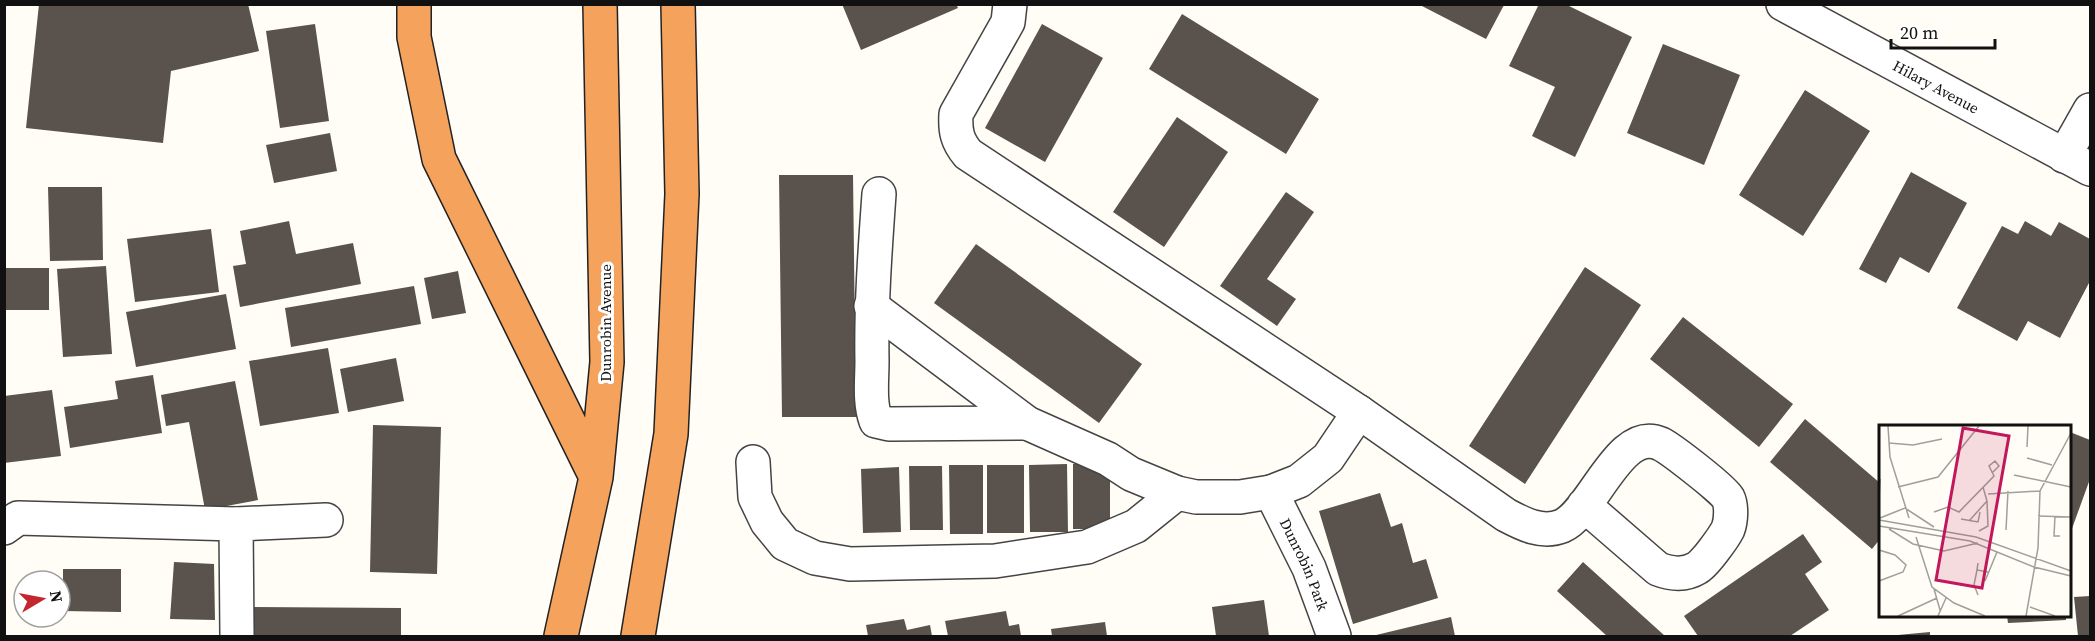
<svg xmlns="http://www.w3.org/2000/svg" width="2095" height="641" font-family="'Source Serif 4',serif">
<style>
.building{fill:#5a524d}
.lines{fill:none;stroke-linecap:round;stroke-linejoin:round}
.street-casing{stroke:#444;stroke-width:36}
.highway-casing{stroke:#222;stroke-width:36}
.street{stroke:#fff;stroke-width:33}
.highway{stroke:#f5a25d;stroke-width:33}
.labels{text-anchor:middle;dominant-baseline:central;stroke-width:6;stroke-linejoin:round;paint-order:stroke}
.street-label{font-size:15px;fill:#111;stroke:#fff}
.inset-road{fill:none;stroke:#a09f9a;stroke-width:1.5}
.view{fill:#c2185b;fill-opacity:0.15;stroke:#c2185b;stroke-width:3}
.inset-edge{fill:none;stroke:#111;stroke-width:3}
</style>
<rect width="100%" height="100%" fill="#fffdf5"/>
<path class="building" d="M39,4H248L259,51L171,71L163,143L26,128Z
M842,4H956L958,8L861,50Z
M1539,4H1565L1632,37L1575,157L1532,136L1555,87L1509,66Z
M1420,5H1504L1486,39Z
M1182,14L1319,99L1286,154L1149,69Z
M315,24L329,121L280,128L266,31Z
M1042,24L1103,58L1045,162L985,128Z
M1663,44L1740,75L1704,165L1627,133Z
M1805,90L1870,131L1803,236L1739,195Z
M1177,117L1228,152L1164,247L1113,212Z
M330,133L337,171L274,183L266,145Z
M1911,172L1967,203L1929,273L1900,257L1886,283L1859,269Z
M779,175H853L856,417H782Z
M48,187H102L103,260L50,261Z
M1286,192L1314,212L1267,279L1296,299L1277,326L1220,286Z
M289,221L296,254L353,243L361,284L240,307L233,266L246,264L240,231Z
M2025,221L2051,236L2059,222L2090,239V281L2060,338L2028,321L2017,341L1957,308L2002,226L2018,234Z
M211,229L219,292L135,302L127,239Z
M976,244L1142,364L1099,423L934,303Z
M106,266L112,354L63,357L57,269Z
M1585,267L1641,305L1525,484L1469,446Z
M4,268H49V310H4Z
M458,271L466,313L432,319L424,278Z
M414,286L421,324L291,347L285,308Z
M226,294L236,349L136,367L126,312Z
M1683,317L1793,404L1759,447L1650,359Z
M328,348L339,413L260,426L249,361Z
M396,358L404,401L348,412L340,369Z
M153,375L162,433L70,448L64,407L118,399L115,381Z
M235,381L258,500L205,510L189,422L166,426L161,395Z
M52,390L61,456L4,463V396Z
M1805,419L1880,483V539L1872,549L1770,462Z
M373,425L441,427L437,574L370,572Z
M2070,432L2090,440V479L2070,534Z
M1067,464L1068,532H1030L1029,465Z
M1073,464H1110V529H1073Z
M949,465H983V534H950Z
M987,465H1024V533H987Z
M909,466H942L943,530H910Z
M899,467L901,532L863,533L861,469Z
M1380,493L1391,527L1402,523L1413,563L1426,559L1438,598L1353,624L1319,511Z
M1803,534L1822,562L1805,574L1829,610L1790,636H1698L1684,616Z
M174,562L214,564L215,620L170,619Z
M1583,562L1665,636H1607L1557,591Z
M63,569H121V612L63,611Z
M2090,596V636H2078L2074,597Z
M1264,600L1269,636H1216L1212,607Z
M241,607L401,608V636H241Z
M1006,611L1009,626L1019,624L1021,636H948L945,621Z
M2007,616H2066V620L2008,623Z
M1451,617L1455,636H1372Z
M904,619L907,630L930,625L932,636H868L866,625Z
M1105,622L1107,636H1052L1051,629Z
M1930,632V636H1898V635Z"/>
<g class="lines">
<g class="street-casing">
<g id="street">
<path d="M1010,4L1008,22L956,114C955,131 957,141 968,154L1359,412L1506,515C1523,524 1542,534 1562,526C1594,512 1619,425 1661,444C1671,449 1723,489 1728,498C1732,506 1731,521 1728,529C1724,537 1704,565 1697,568C1684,576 1671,574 1658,569L1584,505"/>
<path id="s1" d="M1783,4L2090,169"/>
<path d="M2064,156L2090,110"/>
<path d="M879,194C875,250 871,305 872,361C872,381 869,402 876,421L889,424L1027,423"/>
<path d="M871,306L1027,423L1108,459L1131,474L1177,493L1196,497H1240L1271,492L1299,481L1328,458L1359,412"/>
<path d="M753,462L755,497L767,522L785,544L815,558L850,564L995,561L1087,547L1136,526L1177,493"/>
<path id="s2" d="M1271,492L1309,568L1334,636"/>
<path d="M4,528L18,518L236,524"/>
<path d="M237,636L236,524L326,520"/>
</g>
</g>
<g class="highway-casing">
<path id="highway" d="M414,4V37L439,159L596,477
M561,636L596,477L607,362L600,4
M638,636L671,434L682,194L678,4"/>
</g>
<use href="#street" class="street"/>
<use href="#highway" class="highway"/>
</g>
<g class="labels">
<g class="street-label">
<text stroke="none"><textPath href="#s1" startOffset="174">Hilary Avenue</textPath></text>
<text transform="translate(605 323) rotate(-90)">Dunrobin Avenue</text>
<text stroke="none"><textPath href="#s2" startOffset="80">Dunrobin Park</textPath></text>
</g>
</g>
<g transform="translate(1879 425)">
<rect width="192" height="192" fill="#fffdf5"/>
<path class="inset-road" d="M9,1L11,32L30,93M10,18L34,20L63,14M148,22L149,1M148,33L173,40M135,50L192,62M19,62L59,52L100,1M109,69L161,66M0,73L1,54M55,87L69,82L80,87L115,51L110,41L116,36L120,41L114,47M159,91L192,92M176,91L175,111H181M1,93L26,83L55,102M82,94L99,97L101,87M0,95L97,112L192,146M90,96L108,76L104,62M0,101L91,116L155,142L192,151M10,104L34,119L65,126L99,118M127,105L129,66M100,106L109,101L108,76M37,112L53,162L75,178L106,191M0,125L16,130L27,140L24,147L0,156M99,138L98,145L109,147M98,145L95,160L99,170M106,156L118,127M55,164L61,185M151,182L176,191M19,191L58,173M59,191L67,173M147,191L159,123L161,66L192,8"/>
<path class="view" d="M84,3L130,11L103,163L57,155Z"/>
<rect width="192" height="192" class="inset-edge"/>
</g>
<rect width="2095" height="641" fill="none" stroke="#111111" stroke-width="12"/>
<g transform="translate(42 599) rotate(80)"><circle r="28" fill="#ffffff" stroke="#a0a0a0" stroke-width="1.5"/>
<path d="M0-4.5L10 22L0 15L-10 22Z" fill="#c4262e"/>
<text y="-9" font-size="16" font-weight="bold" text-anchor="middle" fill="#111111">N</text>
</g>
<path d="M1891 39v9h104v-9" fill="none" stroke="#111111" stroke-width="3"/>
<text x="1900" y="39" font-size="18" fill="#111111" stroke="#ffffff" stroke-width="4.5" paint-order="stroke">20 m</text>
</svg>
